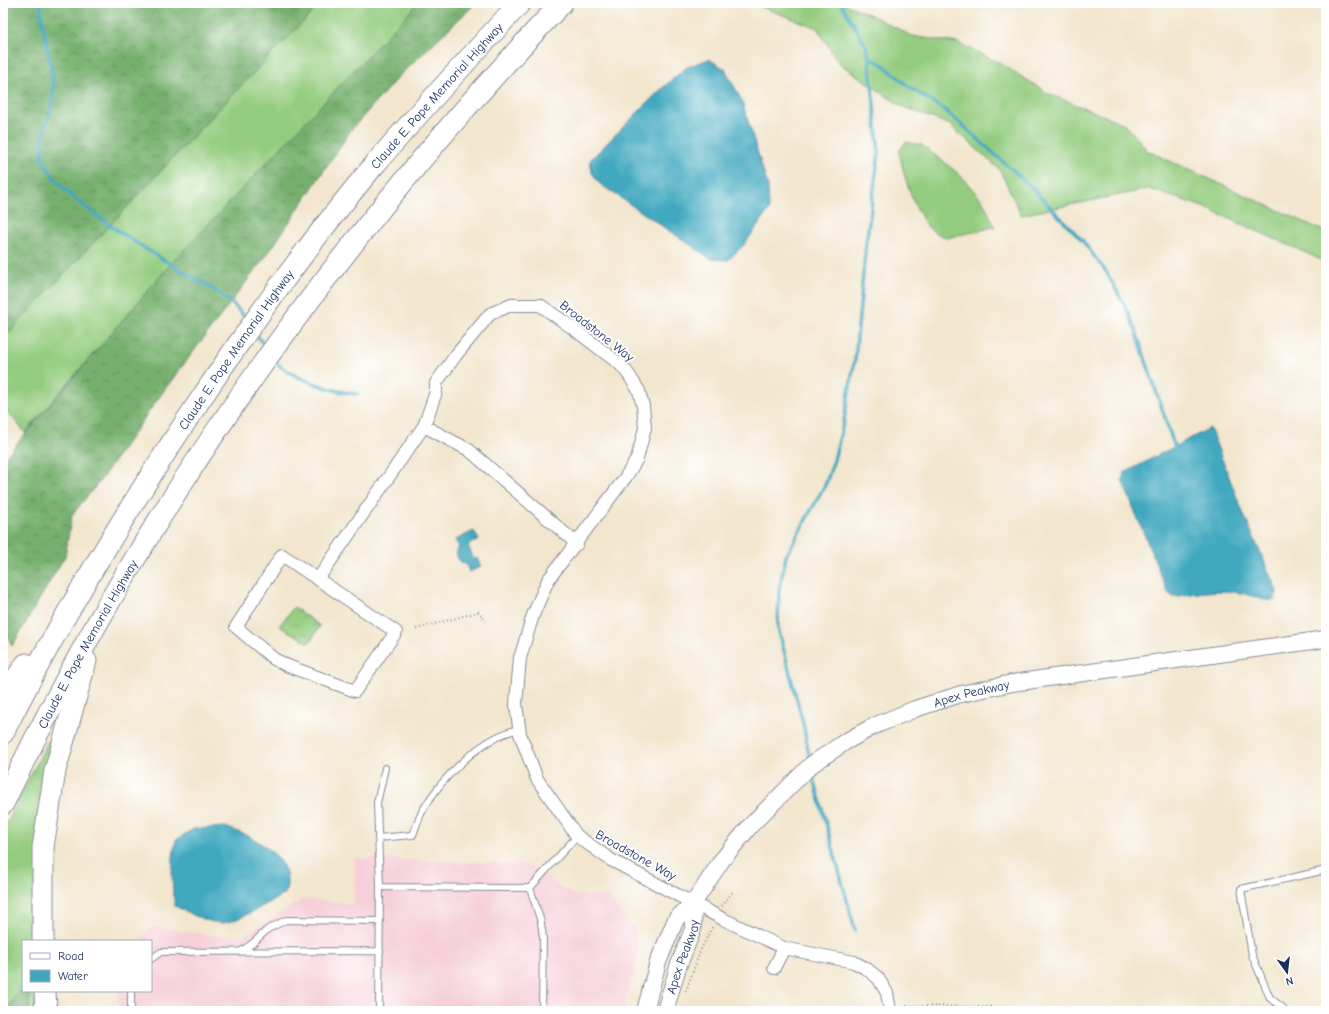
<svg xmlns="http://www.w3.org/2000/svg" width="1329" height="1014" font-family="'Comic Neue',sans-serif">
<style>
.built{fill:#f6cfd8}
.grass{fill:#94cc7f;stroke:#587e6e}
.forest{fill:url(#forest-crowns);stroke:#497066}
.park{fill:url(#park-crowns);stroke:#587e6e}
.water{fill:#3fa8bf;stroke:#2d6c8e}
.lines{fill:none;stroke-linecap:round;stroke-linejoin:round}
.stream{stroke:#3fa8bf;stroke-width:3.5}
.service-casing{stroke:#868a96;stroke-width:8}
.minor-casing{stroke:#868a96;stroke-width:14}
.secondary-casing{stroke:#868a96;stroke-width:18}
.motorway-casing{stroke:#868a96;stroke-width:23}
.path{stroke:#868a96;stroke-width:2;stroke-dasharray:1 3;stroke-linecap:butt}
.service{stroke:#fff;stroke-width:6}
.minor{stroke:#fff;stroke-width:12}
.secondary{stroke:#fff;stroke-width:16}
.motorway{stroke:#fff;stroke-width:21}
.labels{text-anchor:middle;dominant-baseline:central;stroke-width:4;stroke-linejoin:round;paint-order:stroke}
.street-label{font-size:13px;fill:#1b2f5e;stroke:#fff}
</style>
<defs>
<pattern id="forest-crowns" width="20" height="18" patternUnits="userSpaceOnUse"><rect width="20" height="18" fill="#77b06e"/><path d="M2 6a3 3 0 1 1 6 0M12 15a3 3 0 1 1 6 0" fill="none" stroke="#61905e"/></pattern>
<pattern id="park-crowns" width="20" height="18" patternUnits="userSpaceOnUse"><rect width="20" height="18" fill="#94cc7f"/><path d="M2 6a3 3 0 1 1 6 0M12 15a3 3 0 1 1 6 0" fill="none" stroke="#78a66b"/></pattern>
</defs>
<rect width="100%" height="100%" fill="#fff"/>
<filter id="ink" filterUnits="userSpaceOnUse"><feTurbulence type="fractalNoise" baseFrequency=".025" numOctaves="2"/><feDisplacementMap in="SourceGraphic" scale="8" xChannelSelector="R" yChannelSelector="G"/><feConvolveMatrix kernelMatrix="1 2 1 2 8 2 1 2 1" color-interpolation-filters="sRGB"/></filter>
<filter id="wash" filterUnits="userSpaceOnUse"><feTurbulence type="fractalNoise" baseFrequency=".012" numOctaves="4" result="noise"/><feDisplacementMap in="SourceGraphic" scale="16" xChannelSelector="R" yChannelSelector="G"/><feGaussianBlur stdDeviation="0.9" result="paint"/><feColorMatrix in="noise" values="0 0 0 0 0 0 0 0 0 0 0 0 0 0 0 0 0 1.4 0 .05"/><feComposite in="paint" operator="in"/></filter>
<g filter="url(#wash)">
<rect width="100%" height="100%" fill="#f2e6ce"/>
<path class="built" d="M355,858L526,864L575,896L607,895L635,930L638,958L623,1011H118V991H151V941H140L152,926L209,935L241,937L303,899L354,904Z"/>
<path class="grass" d="M321,3H418L92,355L25,433L3,406V339L215,113Z
M751,3H842L867,13L912,36L958,43L1000,63L1049,94L1125,124L1148,151L1326,232V262L1203,207L1149,189L1021,215L1000,170L950,125L901,106L839,63L817,28Z
M906,142L922,145L959,174L983,201L995,227L946,238C941,235 932,232 928,227C912,205 904,177 899,151Z
M48,741L55,743L36,941H23V990C13,993 13,1006 3,1011V831Z
M26,991H36V1011H29V994Z"/>
<path class="forest" d="M3,3H321L215,113L3,339Z
M418,3H476L399,76L351,130L272,248L165,389L103,477L72,515L65,556L12,646L3,629V460L168,267Z
M21,991H26L29,994V1011H5C12,1004 13,995 21,991Z"/>
<path class="park" d="M294,607L320,626L309,643L279,626Z"/>
<path class="water" d="M709,59L725,69L742,101L768,186L769,210L744,245L728,260L711,259L600,184L592,173L590,160L661,89L687,67Z
M1210,428L1242,510L1277,591L1275,600C1266,602 1254,596 1245,594C1221,588 1197,593 1173,597L1168,593L1122,480L1124,473Z
M474,531L479,540L468,545L474,559L477,558L481,567L469,572L466,564C458,563 454,554 459,547L455,540Z
M225,827C253,836 297,857 285,894C271,901 235,924 221,923C205,922 189,913 175,906C171,885 171,861 176,840L193,829Z"/>
<g class="lines">
<path class="stream" d="M40,3C42,34 54,64 53,96C53,117 37,133 43,158C51,192 138,244 169,263C197,281 227,292 247,320
M869,57L885,66L908,86L943,109L961,124L1029,185L1082,240L1107,273L1127,310L1136,331L1176,451
M255,332L266,348
M274,360C287,377 337,393 358,394
M810,761L803,723L778,628L779,590L786,556L826,483L834,460L844,420L855,359L866,243L879,153L869,57L866,46L841,3
M812,771L855,930"/>
</g>
</g>
<g filter="url(#ink)">
<g class="lines">
<g class="service-casing">
<path id="service" d="M378,838L413,835C416,827 419,817 423,810C442,777 482,737 519,729
M380,887L530,888L577,836
M530,888L541,922L543,938L542,1011
M240,952L253,943L268,929L286,920L380,921
M151,959L161,952L380,951
M131,991V1011
M1283,1008L1270,998L1252,955L1241,889L1326,870
M379,1011L380,887L377,803L385,768"/>
</g>
<g class="minor-casing">
<path id="minor" d="M424,426L469,450L577,544
M282,555L396,632L355,691L288,666L274,659L236,627Z
M318,579L424,426L436,392V383L456,355L490,314L511,305H540L574,329L621,365L629,375L639,391L643,406L645,428L637,459L625,478L548,580L533,615L520,658L516,704L520,734L537,779L577,836L611,860L723,919L784,948L854,962L867,969L878,978L887,993L890,1011
M774,968L784,948"/>
</g>
<g class="secondary-casing">
<g id="secondary">
<path id="s1" d="M645,1011L658,962L676,919L694,902L722,860L751,825L811,765L845,742L874,726L915,709L961,694L1012,683L1326,639"/>
<path id="s2" d="M665,1011L678,967L693,929L694,902"/>
</g>
</g>
<g class="motorway-casing">
<g id="motorway">
<path d="M3,698L26,664"/>
<path id="s3" d="M3,733C58,622 122,518 190,415C248,328 308,243 375,164C422,109 471,56 520,3"/>
<path id="s4" d="M3,804C144,508 336,240 562,3"/>
<path d="M43,941V847L55,771L86,661"/>
<path d="M45,991L46,1011"/>
</g>
</g>
<path class="path" d="M416,629L478,612L486,621
M722,906L734,890
M686,991L701,949L713,926
M906,1006L991,1007L994,1011
M952,1011V1007"/>
<use href="#service" class="service"/>
<use href="#minor" class="minor"/>
<use href="#secondary" class="secondary"/>
<use href="#motorway" class="motorway"/>
</g>
</g>
<g class="labels">
<g class="street-label">
<text stroke="none"><textPath href="#s3" startOffset="773">Claude E. Pope Memorial Highway</textPath></text>
<text transform="translate(597 331) rotate(38)">Broadstone Way</text>
<text stroke="none"><textPath href="#s3" startOffset="449">Claude E. Pope Memorial Highway</textPath></text>
<text stroke="none"><textPath href="#s4" startOffset="181">Claude E. Pope Memorial Highway</textPath></text>
<text stroke="none"><textPath href="#s1" startOffset="480">Apex Peakway</textPath></text>
<text transform="translate(636 855) rotate(29)">Broadstone Way</text>
<text stroke="none"><textPath href="#s2" startOffset="57">Apex Peakway</textPath></text>
</g>
</g>
<rect width="1329" height="1014" fill="none" stroke="#fff" stroke-width="16"/>
<rect x="22" y="940" width="130" height="52" fill="#ffffff" stroke="#a4acbf"/>
<rect x="30" y="953" width="20" height="6" fill="#ffffff" stroke="#a4acbf"/>
<text x="58" y="960" font-size="12" fill="#1b2f5e">Road</text>
<rect x="30" y="970" width="20" height="12" fill="#3fa8bf" stroke="#a4acbf"/>
<text x="58" y="980" font-size="12" fill="#1b2f5e">Water</text>
<g transform="translate(1287 972) rotate(165)" stroke="#ffffff" stroke-width="3" paint-order="stroke">
<path d="M0-3L7 15L0 10L-7 15Z" fill="#1b2f5e"/>
<text y="-6" font-size="11" font-weight="bold" text-anchor="middle" fill="#1b2f5e">N</text>
</g>
</svg>
